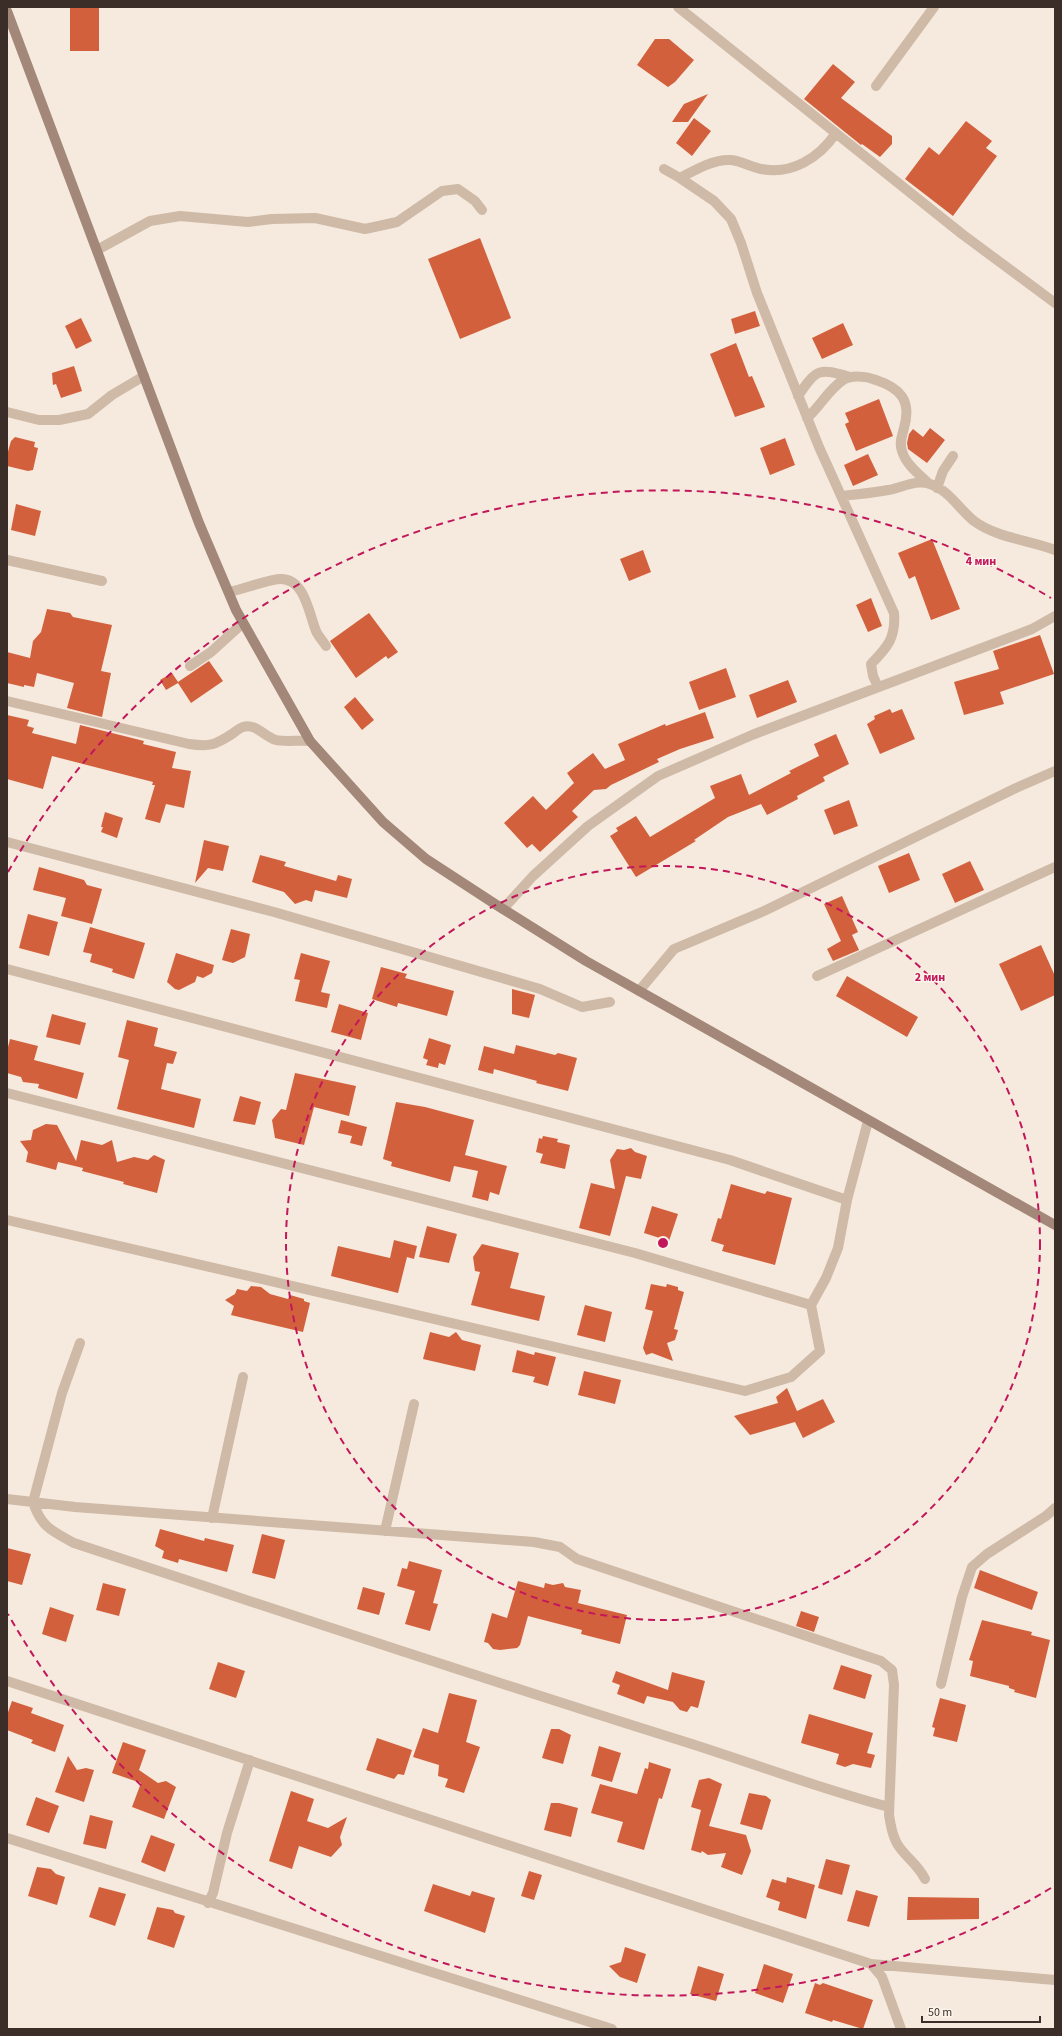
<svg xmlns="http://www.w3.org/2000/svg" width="1062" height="2036" font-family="'Source Sans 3',sans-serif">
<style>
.building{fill:#d3603d}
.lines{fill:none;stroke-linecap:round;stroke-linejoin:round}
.street{stroke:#cfb9a7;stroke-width:10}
.secondary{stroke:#a38778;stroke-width:10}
.ring{fill:none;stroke:#c2185b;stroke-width:2;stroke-dasharray:7 5}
.centre{fill:#c2185b;stroke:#fcf4eb;stroke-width:2}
.ring-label{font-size:12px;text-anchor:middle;font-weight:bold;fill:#c2185b;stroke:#fcf4eb;stroke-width:3;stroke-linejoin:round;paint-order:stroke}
</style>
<rect width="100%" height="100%" fill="#f5eadd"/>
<path class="building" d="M70,7H99V51H70Z
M655,39H669L694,60L675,82L668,87L637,65Z
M833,64L855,82L841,98L892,136V144L880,157L862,144L861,145L804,99Z
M708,94L688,122H672L684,104Z
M694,118L711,131L692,156L676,143Z
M966,121L992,141L986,148L997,156L953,216L905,179L929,147L939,155Z
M480,238L511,318L460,339L428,259Z
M755,311L760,326L735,334L731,319Z
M81,318L92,341L76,349L65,326Z
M843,323L853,345L822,359L812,338Z
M736,343L749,377L752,376L765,407L735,417L710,354Z
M74,366L82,391L61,398L56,384L53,385L52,373Z
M879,399L893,436L856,451L845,424L849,422L845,413Z
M930,428L945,440L927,463L908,449L907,443L909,434L913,429L923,437Z
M15,437L35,442L34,447L38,448L33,470L28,471L7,466V455L11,441Z
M785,438L795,465L770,475L760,448Z
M868,454L878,475L853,486L844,465Z
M16,504L41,511L35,536L11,530Z
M932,539L960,609L931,620L915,576L909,579L898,553Z
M643,550L651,572L629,581L620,559Z
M871,598L882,626L868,632L856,605Z
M47,609L70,613L73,617L112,625L101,671L111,673L102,717L67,708L74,683L37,673L34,687L24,685V687L7,683V652L30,658L33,641L41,632Z
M369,613L398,652L388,659L386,656L356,678L330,641Z
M1040,635L1054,674L1000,692L1004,704L964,715L954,682L999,669L993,651Z
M209,661L223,681L191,703L178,683L166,690L160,680L172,673L178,682Z
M726,668L736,697L699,710L689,682Z
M788,680L797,702L757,718L749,695Z
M355,697L374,720L362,730L344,707Z
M890,709L892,713L902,709L915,739L880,754L867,724L875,719L874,716Z
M705,712L714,738L680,749L657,759L659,762L611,785L606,789L594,790L572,811L578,817L540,852L532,844L527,848L504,823L533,796L546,810L574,783L567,773L593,753L605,769L625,760L618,744L665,724L666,726Z
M7,715L29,720L27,726L34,728L32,733L76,744L80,725L144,741L143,744L176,752L172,768L191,771L184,808L166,804L160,823L145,819L155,785H152L153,782L52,756L43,789L7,779Z
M836,734L849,764L823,777L825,781L797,796L798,799L767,815L761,804L728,817L694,840L696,841L636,877L610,836L618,831L616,828L636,816L650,837L715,798L710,786L741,774L749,795L791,773L789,771L819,756L814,744Z
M849,800L858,826L834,835L824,810Z
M105,812L123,818L117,838L101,832L103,827H101Z
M204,840L229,846L223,871L208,868L195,883Z
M909,853L920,880L889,893L878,866Z
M260,855L286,862L284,866L336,881L338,875L352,879L347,898L315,890L312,902L306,900L295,904L284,892L252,882Z
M970,861L984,890L955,903L942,874Z
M39,867L84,880L87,885L102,889L92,924L61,916L66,898L33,890Z
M842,896L858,932L852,935L859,950L833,961L827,949L841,941L824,904Z
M28,914L58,922L49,956L19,948Z
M90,927L145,943L134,979L112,972L113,969L90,962L92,954L83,952Z
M231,929L250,934L245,957L233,963L222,960Z
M1041,945L1055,976V995L1021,1011L999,964Z
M176,953L214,965L212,973L203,978L197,976L195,982L179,990L175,989L167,982Z
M301,953L330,961L321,992L330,994L327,1008L295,1001L300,980L294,979Z
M381,967L407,974L405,978L454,991L447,1016L398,1003L397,1007L372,999Z
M847,976L918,1017L907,1037L836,996Z
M512,989L535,995L529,1018L512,1014Z
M339,1004L368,1013L361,1040L331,1032Z
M52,1014L86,1023L80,1045L46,1037Z
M127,1020L158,1028L154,1046L177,1052L173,1064L167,1063L161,1089L201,1099L194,1128L117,1109L129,1060L118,1057Z
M429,1038L451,1045L445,1065L439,1063L438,1068L426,1065L428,1060L423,1058Z
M10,1039L38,1046L34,1060L84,1073L77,1099L38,1088L39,1084L23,1082L21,1077L7,1073V1051Z
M516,1045L555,1055L558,1053L577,1058L568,1091L536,1083L537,1081L494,1069L493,1074L478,1070L484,1046L514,1054Z
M295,1073L356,1086L349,1116L314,1107L304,1145L275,1138L272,1120L281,1109L286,1110Z
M240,1096L261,1102L255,1125L233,1121Z
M396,1102L425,1107L474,1120L465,1155L507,1166L499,1195L490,1192L488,1201L472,1197L478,1171L454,1166L450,1182L391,1166L392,1162L383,1159Z
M341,1120L367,1127L362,1146L350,1143L352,1136L338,1133Z
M46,1124L57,1125L76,1161L81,1140L102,1145L112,1140L117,1162L134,1157L148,1160L154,1155L165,1160L157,1193L123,1184L124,1182L82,1171L83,1168L58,1162L56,1170L26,1162L28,1152L20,1141L31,1140L33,1130Z
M543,1136L558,1139L557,1142L570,1145L565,1169L540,1163L543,1154L536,1152L539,1138L542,1139Z
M631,1148L635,1152L647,1156L641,1179L626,1176L610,1236L579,1228L591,1183L615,1189L610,1160L617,1149L624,1150Z
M731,1184L765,1194L767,1191L792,1198L775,1265L722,1251L724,1245L711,1241L718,1218L721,1219Z
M652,1206L678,1214L669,1241L644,1233Z
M427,1226L457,1234L449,1263L419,1257Z
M394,1240L417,1246L414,1259L407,1257L398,1293L331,1276L338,1246L390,1258Z
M482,1244L519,1253L510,1288L545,1296L539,1321L471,1305L480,1272L475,1271L473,1257Z
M651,1284L666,1287L667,1284L678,1287V1290L684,1292L674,1329L678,1330L675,1340L667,1343L673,1361L652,1353L646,1355L643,1348L653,1311L645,1309Z
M251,1286L261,1287L270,1294L288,1299L290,1295L304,1299V1301L310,1303L303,1332L231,1315L234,1306L225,1300L235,1294L237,1289L247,1291Z
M585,1305L612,1312L605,1342L577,1335Z
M430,1332L449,1337L456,1332L462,1340L481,1345L475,1371L423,1359Z
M517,1350L534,1355L535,1352L556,1357L548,1386L533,1382L535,1377L512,1372Z
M584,1371L621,1380L615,1404L578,1395Z
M787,1388L797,1411L823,1399L835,1422L803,1438L795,1422L750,1435L734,1416L778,1403L776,1397Z
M160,1529L204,1541L205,1538L234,1545L227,1572L179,1559L178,1563L162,1558L164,1551L155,1546Z
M262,1534L285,1540L275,1579L252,1573Z
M7,1548L31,1554L22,1585L7,1581Z
M409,1561L442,1570L433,1603L438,1604L430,1631L405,1624L415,1591L397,1586L402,1568L407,1569Z
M980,1570L1038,1592L1032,1610L974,1588Z
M518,1581L544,1588L545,1583L553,1585L563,1583L565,1587L581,1590L578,1603L627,1615L620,1644L581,1634L582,1630L528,1616L520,1645L517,1648L500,1650L493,1649L488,1643L484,1642L492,1613L507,1618Z
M103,1583L126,1589L119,1616L96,1610Z
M363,1587L385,1593L379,1615L357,1609Z
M50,1607L74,1615L66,1642L42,1634Z
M801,1611L819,1617L814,1632L796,1626Z
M982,1620L1032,1632L1031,1635L1050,1640L1036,1698L1014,1692L1015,1690L1009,1688V1686L970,1676L973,1661L969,1660Z
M218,1662L245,1671L236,1698L209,1689Z
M841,1665L872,1675L865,1699L833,1689Z
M616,1671L668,1690L672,1672L705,1681L698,1708L691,1706L687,1712L680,1710L673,1702L647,1696L644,1704L617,1694L620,1685L612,1682Z
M449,1693L477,1700L466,1742L480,1747L464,1793L445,1787L448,1779L438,1776L439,1765L413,1757L423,1728L438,1733Z
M940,1698L966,1705L957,1742L933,1736L935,1728L932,1727Z
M12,1701L33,1708L31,1713L64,1725L55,1752L31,1743L33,1740L7,1730V1715Z
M809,1714L873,1733L867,1753L875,1755L871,1768L853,1764L845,1767L836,1764L839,1754L801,1743Z
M551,1729H559L571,1735L563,1764L542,1758Z
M377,1738L412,1750L404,1775L398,1774L394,1779L366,1770Z
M123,1742L146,1750L139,1770L158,1783L166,1781L176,1787L164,1819L132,1807L141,1783L112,1773Z
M599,1746L621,1753L612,1782L591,1776Z
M68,1756L77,1770L86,1768L94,1770L84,1802L55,1792Z
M649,1762L671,1769L662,1799L659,1798L644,1850L617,1842L623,1822L591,1813L600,1784L637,1794L645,1768L648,1769Z
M709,1778L722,1784L709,1826L746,1835L751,1851L742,1875L721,1867L726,1853L708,1855L702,1851L701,1853L691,1850L701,1810L691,1807L699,1780Z
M291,1791L314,1799L307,1821L328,1828L347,1817L340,1837L342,1845L331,1857L299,1846L292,1869L269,1861Z
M749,1793L766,1796L771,1800L762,1830L740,1824Z
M36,1797L59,1806L49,1833L26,1825Z
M551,1803H559L578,1808L571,1837L544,1830Z
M90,1815L113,1821L106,1849L83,1844Z
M151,1835L175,1844L165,1872L141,1862Z
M826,1859L850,1865L842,1895L818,1888Z
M37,1867L51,1869L56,1874L65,1877L57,1905L28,1896Z
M529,1871L542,1875L534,1900L521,1896Z
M787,1877L815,1885L806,1919L778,1910L780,1902L766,1897L772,1879L786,1883Z
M433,1884L470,1896L472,1891L495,1898L485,1933L424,1911Z
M99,1887L126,1894L115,1926L89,1917Z
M856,1890L878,1896L869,1927L847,1921Z
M908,1897L979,1898V1919L907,1920Z
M157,1907L173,1910L175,1913L185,1916L174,1948L147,1939Z
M625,1947L646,1954L637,1983L620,1977L609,1966L621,1962Z
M764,1964L793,1974L783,2003L755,1993Z
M698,1966L724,1974L716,2001L690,1994Z
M815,1983L820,1985L823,1983L873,2000L863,2029L833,2020L832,2022L805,2013Z"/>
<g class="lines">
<path class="street" d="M678,7L962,234L1055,303
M876,86L934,7
M664,169L680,178C695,170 713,159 731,160C741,161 751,167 761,169C792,175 819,158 836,133
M680,178L714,201L731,219L741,243L757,293L819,447L894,613C896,637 888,647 871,664L873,676L878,687
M97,250L150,221L180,216L248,222L272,219L315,218L365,229L397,222L442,191L458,189L475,201L482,210
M798,396C817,368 819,368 850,377
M7,412L39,420H59L88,414L112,395L144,376
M807,418C820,407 828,390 843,380C851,375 866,376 876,380C900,388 912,400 904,428C902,436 899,443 902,451C906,465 920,475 929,484
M937,488L943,471L953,456
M842,496C857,494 873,493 888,490C902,488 915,479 930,484C949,490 959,509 974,521C997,538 1029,540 1055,550
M7,560L102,581
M229,592C244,589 266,580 280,579C305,578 309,614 316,631C318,636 323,641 326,646
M190,666L211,652L243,623
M7,701L189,744C210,747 215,745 232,734C235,732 239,728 243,727C256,723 265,737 276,740C282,742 302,740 310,741
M7,842L274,912L540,989L582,1007L610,1002
M503,909L533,876L588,826L658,776L752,735L1032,629L1055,616
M7,969L730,1160L847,1200
M817,976L1055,867
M639,991L674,949L764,911L1016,788L1055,771
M7,1093L635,1253L811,1305L826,1278L838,1248L847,1200L868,1121
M7,1220L745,1391L791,1377L820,1351L811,1305
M80,1343L62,1393L33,1502C41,1527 52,1531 74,1543C274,1609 474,1676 676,1739C747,1761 817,1788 889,1807
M7,1499L75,1507L534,1542L560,1547L577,1559L881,1661L892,1670L894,1685L889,1815C891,1827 893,1839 900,1848C909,1860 918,1865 925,1879
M212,1518L243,1377
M385,1531L414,1404
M7,1681L871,1964L882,1977L901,2029
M941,1684L962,1597L972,1567L987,1554L1046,1516L1055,1508
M7,1838L612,2029
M208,1903L213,1893L227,1833L250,1760
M871,1964L1055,1980"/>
<path class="secondary" d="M7,11L199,523L236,610L310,741L383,822L426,859L495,904L586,961L1055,1225"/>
</g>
<g class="ring">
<circle cx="663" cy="1243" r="377"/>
<path d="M1051 1888A753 753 0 0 1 8 1614M8 872A753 753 0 0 1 1051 598"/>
</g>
<circle cx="663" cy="1243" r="6" class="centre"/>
<g class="ring-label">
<text x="981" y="565">4 мин</text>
<text x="930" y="981">2 мин</text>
</g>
<rect width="1062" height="2036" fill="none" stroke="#3b2e28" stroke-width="16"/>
<path d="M922 2016v6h118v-6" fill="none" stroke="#3b2e28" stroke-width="2"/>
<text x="928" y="2016" font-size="12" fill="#3b2e28" stroke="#fcf4eb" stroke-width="3" paint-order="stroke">50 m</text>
</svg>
